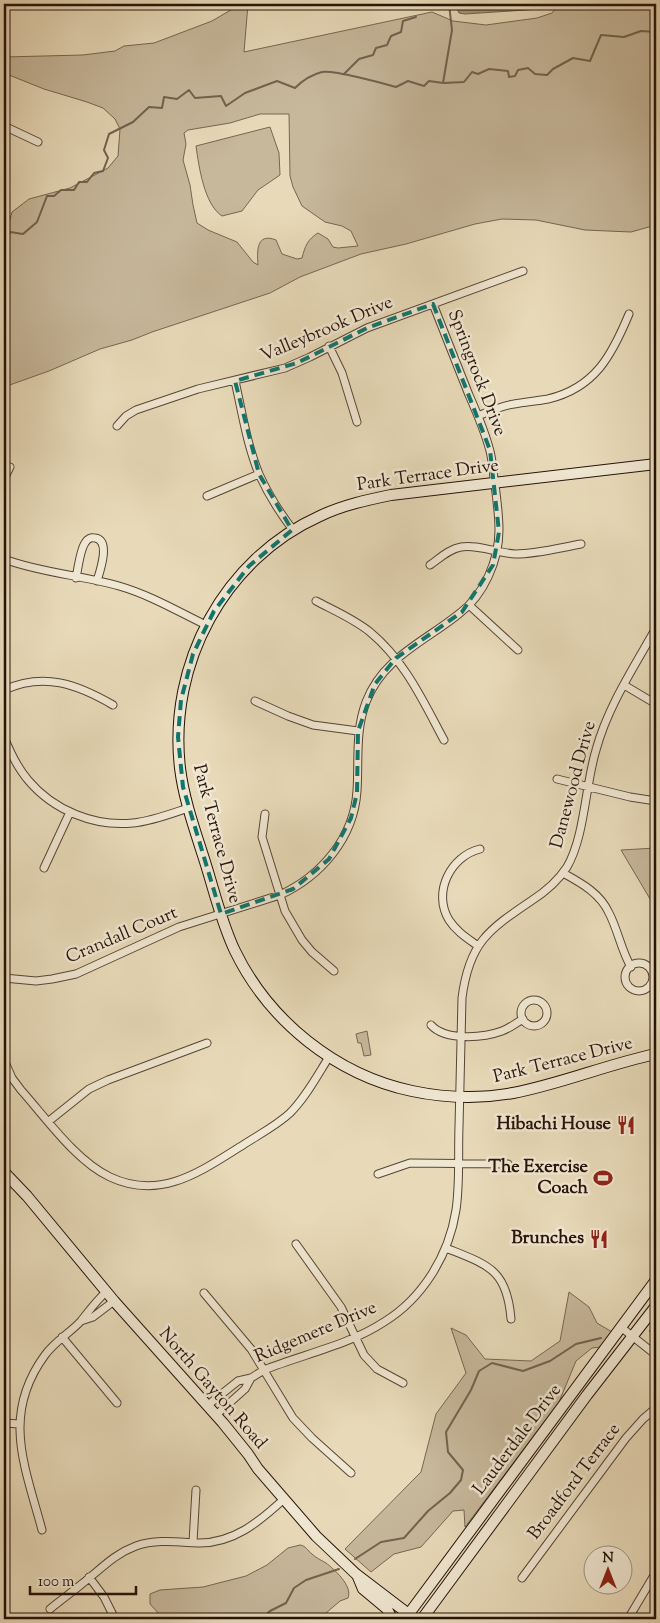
<svg xmlns="http://www.w3.org/2000/svg" width="660" height="1623" font-family="'Sorts Mill Goudy',serif">
<style>
.green{fill:#c7b89b;stroke:#766652;fill-rule:evenodd}
.water{fill:#a6967d;stroke:#73624f}
.lines{fill:none;stroke-linecap:round;stroke-linejoin:round}
.shore{stroke:#665443;stroke-width:1}
.stream{stroke:#73624f;stroke-width:2}
.street-casing{stroke:#564535;stroke-width:9}
.secondary-casing{stroke:#261309;stroke-width:12}
.street{stroke:#f0e7d2;stroke-width:7}
.secondary{stroke:#f0e7d2;stroke-width:10}
.marked{fill:none;stroke:#0f766e;stroke-width:4;stroke-dasharray:10 6;stroke-linejoin:round}
.labels{text-anchor:middle;dominant-baseline:central;stroke-width:5;stroke-linejoin:round;paint-order:stroke}
.street-label{font-size:18px;fill:#261309;stroke:#f0e7d2}
.poi-label{font-size:18px;font-weight:bold;fill:#261309;stroke:#f0e7d2;text-anchor:end}
</style>
<rect width="100%" height="100%" fill="#e8dab9"/>
<filter id="stains"><feTurbulence type="fractalNoise" baseFrequency=".004" numOctaves="4"/><feColorMatrix values="0 0 0 0 .2 0 0 0 0 .09 0 0 0 0 .02 0 0 0 .5 -.17"/></filter>
<radialGradient id="worn" r=".72"><stop offset=".6" stop-color="#630" stop-opacity="0"/><stop offset="1" stop-color="#630" stop-opacity=".3"/></radialGradient>
<path class="green" d="M241,4H248L244,52L432,12L453,21L486,25L537,18L552,13L556,8L597,4H656V225L631,232L585,230L536,220L502,219L475,224L406,244L361,254L300,277L270,293L152,332L132,340L100,349L49,371L4,387V263L9,260L8,227L12,212L29,199L70,188L108,168L118,156L120,129L115,119L103,108L87,102L44,89L4,73V57L83,55L115,51L124,46L154,43L212,21ZM260,114H289L290,176L293,187L302,206L325,222L342,226L351,231L358,246L338,248L333,247L328,239L318,233C308,239 305,246 302,258L297,259L282,254L276,240C256,232 257,252 258,265L253,262L237,242L208,230L197,223L193,205L190,185L183,160L186,144L184,133L188,130L230,123Z
M270,127L279,153L280,175L258,190L242,211L222,216C204,204 199,167 196,146Z
M656,848V909L621,850Z
M367,1031L371,1055L364,1056L361,1043H358L356,1034Z
M569,1292L589,1307L597,1323L612,1332L601,1347L592,1348L576,1361L559,1402L465,1527L464,1510L453,1511L421,1547L394,1554L371,1572L345,1549L421,1472L436,1414L466,1373L451,1328L466,1335L485,1359L531,1361L560,1341Z
M300,1545C306,1546 307,1550 312,1554C316,1558 321,1560 326,1563C334,1569 353,1586 348,1598L340,1601L319,1619H168L161,1616L150,1604V1594L160,1590L203,1587L246,1576L267,1565L288,1548Z"/>
<path class="water" d="M455,4H542L541,9L465,14L459,13Z"/>
<g class="lines">
<path class="shore" d="M460,4L461,8L464,9L537,4"/>
<path class="stream" d="M344,74L359,59L373,55L376,48L387,45L391,36L401,32L403,21L416,17
M443,83L452,30L449,4
M4,245L10,232L23,234L37,222L47,196H54L61,190H74L79,182H87L94,173L103,171L108,158L104,150L109,134L133,122L149,107L162,108L164,97L177,99L189,90L195,98L221,96L226,106L245,93L277,81L295,88C303,80 310,75 322,72C334,70 382,83 396,87L408,81L424,86L429,81L443,83L464,82L472,72L478,74L489,69L508,71L509,77L515,76L518,70L528,68L535,74L547,75L553,69L573,58L590,61L601,35L624,37L641,31L656,32
M650,1331L656,1324
M355,1559L381,1542L404,1538L428,1511L450,1493L461,1480L463,1470L448,1452L446,1432L471,1390L479,1371L492,1363L523,1371L550,1361L576,1344L601,1338
M230,1619L241,1616L248,1619
M261,1619L270,1611L286,1603L294,1588L306,1580L339,1569"/>
<g class="street-casing">
<path id="street" d="M4,126L38,142
M329,346L342,373L357,422
M235,381C242,412 247,445 259,474C268,494 280,513 293,530
M478,416C490,411 501,406 514,404C525,402 537,401 548,399C595,388 612,355 629,314
M117,426L126,416L136,410L198,389L285,368L310,357L367,328L523,271
M4,479L10,467
M207,496L259,474
M4,559C41,573 81,575 119,586C150,595 177,611 206,625
M430,565C440,558 449,549 461,547C476,544 498,553 515,554C537,554 559,548 581,544
M76,578C78,569 80,550 85,543C87,539 91,537 95,538C111,540 100,571 97,581
M316,601C335,611 354,619 370,632C405,661 423,701 444,740
M469,605L518,650
M624,685L656,704
M4,690C44,672 77,684 113,705
M255,701L288,716L313,725L358,731
M4,737C10,752 17,767 28,780C53,810 94,827 133,823C152,821 170,814 188,808
M557,779L630,797L656,801
M265,814L262,837L285,911L302,940L312,952L334,971
M44,868L70,812
M563,873C581,883 600,893 609,913C618,930 621,950 631,967
M478,946C467,938 456,931 449,920C432,892 451,856 480,849
M625 977a14 14 0 1 1 28 0a14 14 0 1 1-28 0Z
M4,978L36,981L52,979L76,974L179,927L280,895C321,876 354,838 357,791C359,761 355,731 366,702C383,657 426,641 460,613C484,595 499,560 499,530C499,515 497,500 495,485C493,474 493,463 490,451C485,432 477,413 469,395C457,364 445,334 433,304
M521 1013a13 13 0 1 1 26 0a13 13 0 1 1-26 0Z
M431,1025C445,1041 483,1038 502,1031C510,1028 516,1023 523,1019
M4,1060L12,1078L21,1090C46,1118 76,1161 110,1177C161,1201 201,1171 243,1145C258,1135 276,1126 290,1113C306,1097 317,1076 329,1057
M49,1121L89,1089L108,1080L207,1043
M378,1174L410,1163L508,1164
M296,1244L341,1307L364,1355L377,1369L403,1383
M446,1248C488,1265 507,1269 511,1319
M204,1293L251,1349L293,1418L312,1438L351,1473
M81,1321L93,1317L114,1301
M622,1328L656,1355
M62,1337L117,1403
M208,1405L238,1381L251,1378L264,1370C304,1354 349,1345 384,1322C423,1298 449,1255 456,1210C460,1183 458,1154 459,1127C460,1084 461,1041 462,998C469,943 488,930 531,901C545,892 558,881 567,867C585,836 585,786 596,750C608,706 634,667 656,628
M216,1415L245,1389L251,1378
M4,1423L19,1424
M42,1530C25,1466 1,1415 45,1355C55,1341 70,1333 81,1321C89,1311 96,1301 106,1292
M193,1542L196,1490
M89,1577L104,1597L115,1619
M522,1578L626,1438L643,1419L656,1408
M50,1609C61,1600 72,1592 83,1583C101,1569 114,1554 136,1546C156,1539 177,1542 197,1543C233,1544 259,1522 284,1499
M628,1619L656,1572"/>
</g>
<g class="secondary-casing">
<path id="secondary" d="M656,464L391,495C367,500 343,505 320,516C224,559 168,664 180,768C184,801 196,833 206,865C215,894 222,924 235,951C269,1021 336,1075 412,1091C445,1098 480,1099 513,1093C561,1084 608,1064 656,1054
M4,1172L27,1196L114,1301L223,1423L248,1454L258,1469L316,1536L356,1574L415,1619
M358,1577L363,1589L387,1609L392,1619
M405,1619L656,1280
M422,1619L587,1395L656,1306"/>
</g>
<use href="#street" class="street"/>
<use href="#secondary" class="secondary"/>
</g>
<path class="marked" d="M433,304L490,450L499,532L493,565L462,612L396,658L375,684L358,731L357,793L351,818L329,859L293,889L221,914L183,787L178,737L181,700L193,654L214,611L249,566L292,530L259,474L235,381L297,363L367,328Z"/>
<defs>
<g id="restaurant-bare" transform="scale(1.5)"><path d="M-5-6h1v4h1v-4h1v4h1v-4h1v5L-1.5 .5V6h-2V.5L-5-1ZM5-6V6H3V1.5H1.5Q1.5-4 5-6Z" fill="#8f2418" stroke="#f0e7d2" stroke-width="2.5" paint-order="stroke"/></g>
<g id="stadium-bare" transform="scale(1.5)"><path d="M0-5a6.5 5 0 1 0 0 10a6.5 5 0 1 0 0-10ZM-3.5-1.8h7v3.6h-7Z" fill="#8f2418" stroke="#f0e7d2" stroke-width="2.5" paint-order="stroke"/></g>
</defs>
<g fill-rule="evenodd">
<use href="#restaurant-bare" x="626" y="1125"/>
<use href="#stadium-bare" x="603" y="1178"/>
<use href="#restaurant-bare" x="599" y="1239"/>
</g>
<g class="labels">
<g class="street-label">
<text transform="translate(327 330) rotate(-23)">Valleybrook Drive</text>
<text transform="translate(476 373) rotate(69)">Springrock Drive</text>
<text transform="translate(428 476) rotate(-8)">Park Terrace Drive</text>
<text transform="translate(574 785) rotate(-75)">Danewood Drive</text>
<text transform="translate(216 834) rotate(75)">Park Terrace Drive</text>
<text transform="translate(122 936) rotate(-23)">Crandall Court</text>
<text transform="translate(563 1061) rotate(-14)">Park Terrace Drive</text>
<text transform="translate(316 1333) rotate(-23)">Ridgemere Drive</text>
<text transform="translate(212 1389) rotate(49)">North Gayton Road</text>
<text transform="translate(518 1440) rotate(-53)">Lauderdale Drive</text>
<text transform="translate(575 1482) rotate(-53)">Broadford Terrace</text>
</g>
<g class="poi-label">
<text x="611" y="1125">Hibachi House</text>
<text x="588" y="1168">The Exercise<tspan x="588" dy="21">Coach</tspan></text>
<text x="584" y="1239">Brunches</text>
</g>
</g>
<rect width="660" height="1623" fill="none" stroke="#e8dab9" stroke-width="20"/>
<rect x="5" y="5" width="650" height="1613" fill="none" stroke="#261309" stroke-width="2.5"/>
<rect x="10" y="10" width="640" height="1603" fill="none" stroke="#261309"/>
<g transform="translate(608 1570)"><circle r="24" fill="#f0e7d2" stroke="#9f9282"/>
<path d="M0-4L9 19L0 12L-9 19Z" fill="#8f2418"/>
<text y="-8" font-size="14" font-weight="bold" text-anchor="middle" fill="#261309">N</text>
</g>
<path d="M30 1586v8h106v-8" fill="none" stroke="#261309" stroke-width="2.5"/>
<text x="38" y="1586" font-size="15" fill="#261309" stroke="#f0e7d2" stroke-width="4" paint-order="stroke">100 m</text>
<rect width="100%" height="100%" filter="url(#stains)"/>
<rect width="100%" height="100%" fill="url(#worn)"/>
</svg>
